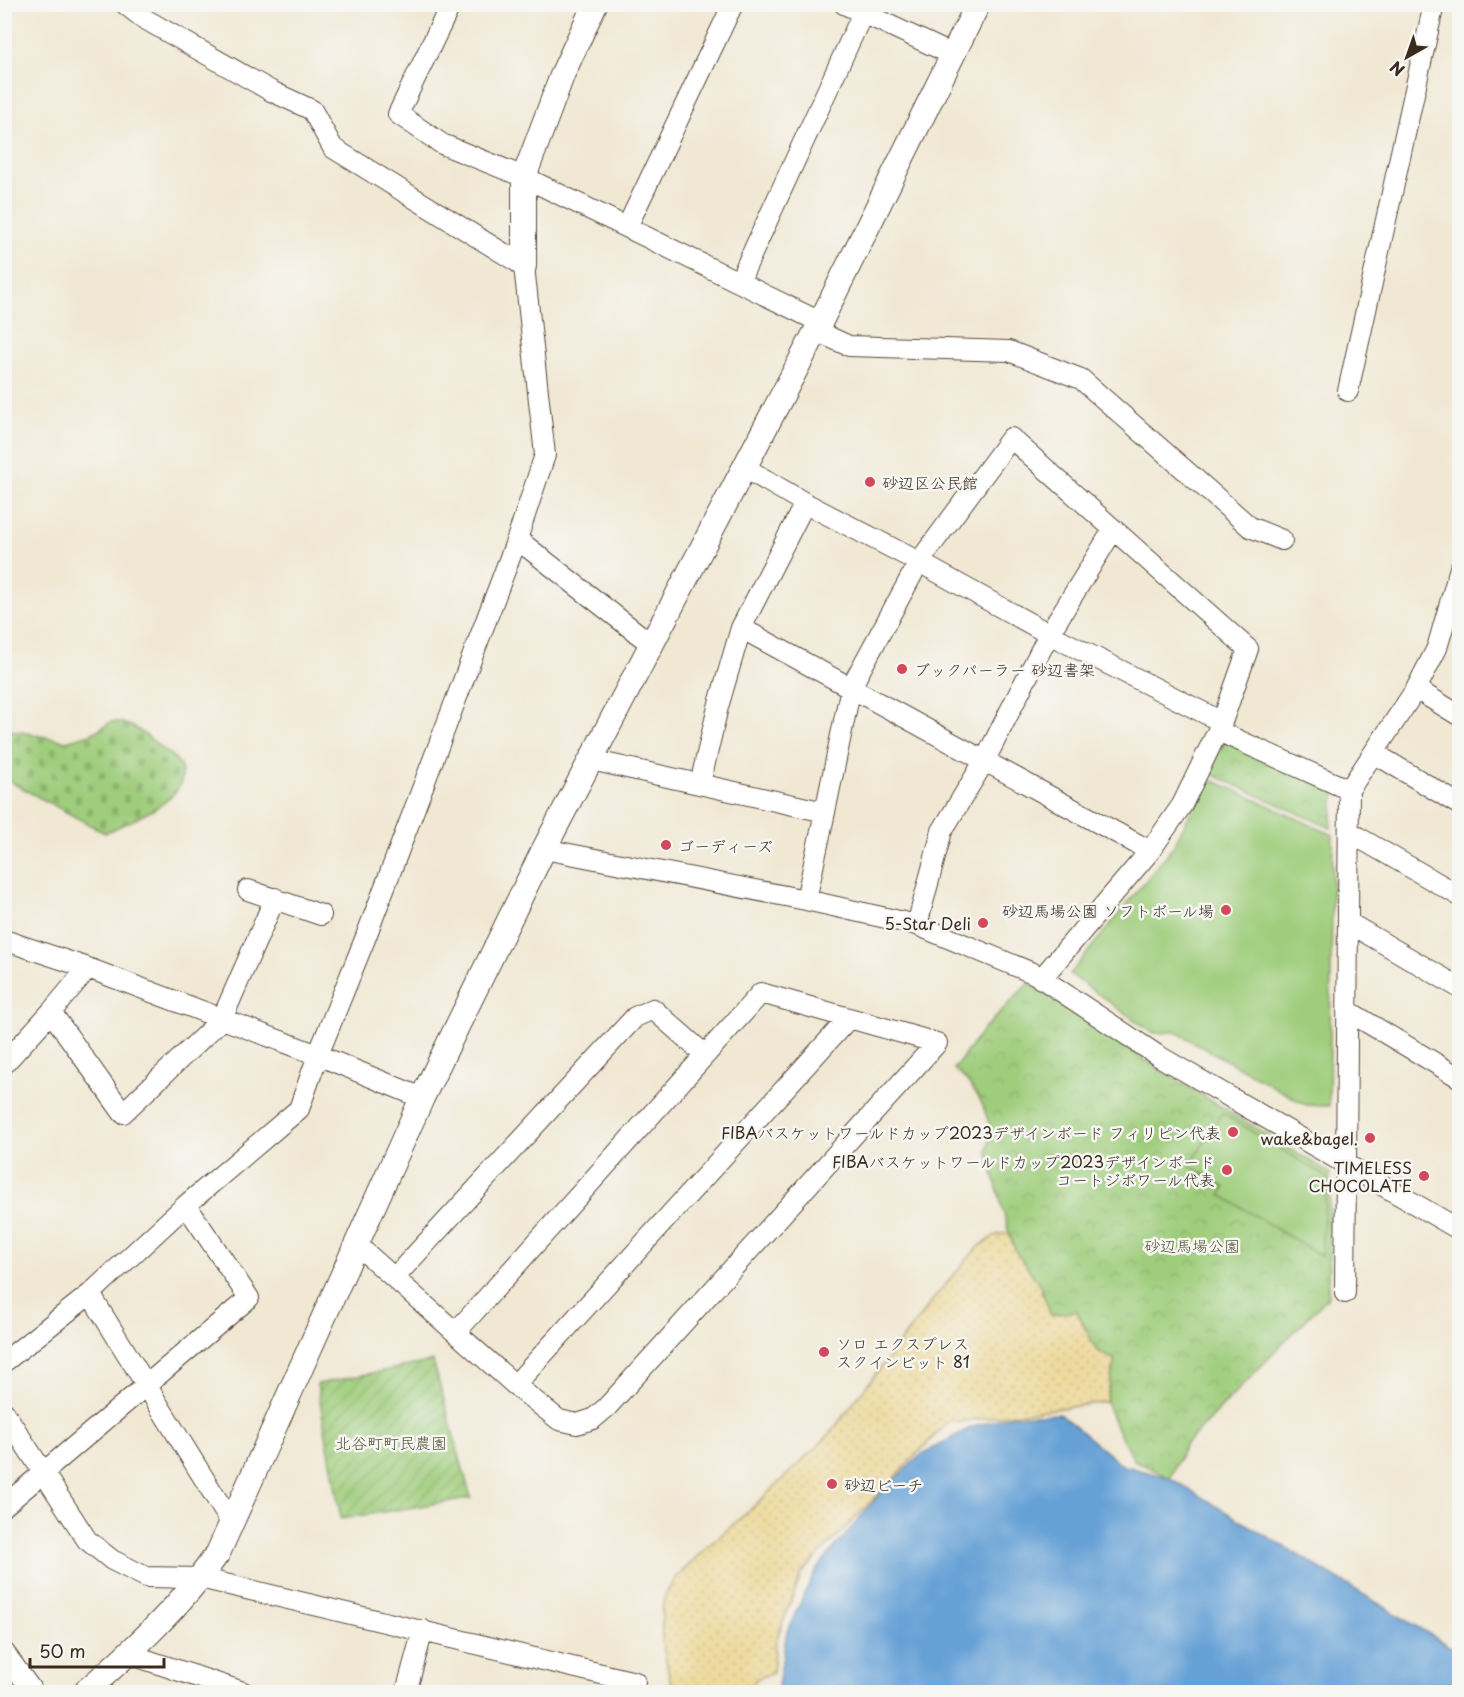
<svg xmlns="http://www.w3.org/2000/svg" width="1464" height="1697" font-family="'Playpen Sans','Klee One',sans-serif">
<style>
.sand{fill:url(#sand-dots);stroke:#94825e;stroke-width:1.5}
.cemetery{fill:url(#cemetery-stones);stroke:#6d7c4c;stroke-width:1.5}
.park{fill:url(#park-crowns);stroke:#6d7c4c;stroke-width:1.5}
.garden{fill:url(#garden-furrows);stroke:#6d7c4c;stroke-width:1.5}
.pitch{fill:#9fcd7b;stroke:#6d7c4c;stroke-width:1.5}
.water{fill:#66a1d6;stroke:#50667a;stroke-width:1.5}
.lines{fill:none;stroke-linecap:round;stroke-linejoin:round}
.minor-casing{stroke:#564639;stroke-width:22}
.tertiary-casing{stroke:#564639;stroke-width:26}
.minor{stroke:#fff;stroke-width:20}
.tertiary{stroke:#fff;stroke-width:24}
.poi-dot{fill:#d1495b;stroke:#f6f6f2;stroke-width:2}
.labels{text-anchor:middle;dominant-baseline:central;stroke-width:5;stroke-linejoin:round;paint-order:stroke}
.poi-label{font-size:16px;fill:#3b2a1e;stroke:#f6f6f2;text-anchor:end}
.park-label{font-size:16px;fill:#545335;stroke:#f6f6f2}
</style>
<defs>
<pattern id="sand-dots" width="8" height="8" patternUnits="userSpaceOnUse" patternTransform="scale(1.5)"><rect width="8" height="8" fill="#eeda9e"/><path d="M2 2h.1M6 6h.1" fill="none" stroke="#cdbb88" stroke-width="1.8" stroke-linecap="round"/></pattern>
<pattern id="cemetery-stones" width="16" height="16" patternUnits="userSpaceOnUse" patternTransform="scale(1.5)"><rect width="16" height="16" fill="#9fcd7b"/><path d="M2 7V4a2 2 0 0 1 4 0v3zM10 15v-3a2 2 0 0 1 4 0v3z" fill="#8ab06a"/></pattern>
<pattern id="park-crowns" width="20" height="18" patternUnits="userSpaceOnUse" patternTransform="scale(1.5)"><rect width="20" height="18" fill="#9fcd7b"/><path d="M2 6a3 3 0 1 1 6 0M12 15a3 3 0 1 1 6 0" fill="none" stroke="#8ab06a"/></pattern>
<pattern id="garden-furrows" width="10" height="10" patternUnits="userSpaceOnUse" patternTransform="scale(1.5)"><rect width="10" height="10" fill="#9fcd7b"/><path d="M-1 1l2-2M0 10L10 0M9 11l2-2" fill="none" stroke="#8ab06a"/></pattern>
</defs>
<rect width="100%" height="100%" fill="#f6f6f2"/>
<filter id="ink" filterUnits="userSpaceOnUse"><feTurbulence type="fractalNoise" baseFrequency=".0167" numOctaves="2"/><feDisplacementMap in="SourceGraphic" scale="12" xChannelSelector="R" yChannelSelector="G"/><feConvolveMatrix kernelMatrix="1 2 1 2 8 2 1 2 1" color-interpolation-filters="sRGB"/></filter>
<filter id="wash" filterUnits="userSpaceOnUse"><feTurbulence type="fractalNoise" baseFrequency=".008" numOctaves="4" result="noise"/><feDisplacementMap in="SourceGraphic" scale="24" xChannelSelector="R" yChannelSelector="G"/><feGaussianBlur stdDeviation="1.35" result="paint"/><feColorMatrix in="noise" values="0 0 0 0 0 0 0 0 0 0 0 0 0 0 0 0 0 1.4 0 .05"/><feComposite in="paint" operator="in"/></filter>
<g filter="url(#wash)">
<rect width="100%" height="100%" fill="#f1e8d4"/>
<path class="sand" d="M1009,1233L1016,1252L1039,1283L1051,1315L1077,1311L1085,1329L1115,1360L1106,1402L947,1423L802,1573L776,1640L773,1673L758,1678L744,1692H685L672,1688L662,1641V1608L666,1593L676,1578L706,1548L750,1510L828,1436L935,1297L977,1248L996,1235Z"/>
<path class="cemetery" d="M111,722C133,722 143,733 159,746C165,751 176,757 180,765C195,799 127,822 105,833L5,779V729L66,741L91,734Z"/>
<path class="park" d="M1225,740L1335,792L1331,828L1209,773Z
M1029,983L1151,1064L1330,1173L1328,1297L1185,1445L1170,1478L1134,1460L1119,1433L1106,1402L1115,1360L1097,1351L1077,1311L1051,1315L1039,1283L1016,1252L1009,1233L987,1150L992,1132L982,1103L968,1082L954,1069L983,1030Z"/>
<path class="garden" d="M433,1361L471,1498L341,1519L317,1384Z"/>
<path class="pitch" d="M1208,778L1333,835L1329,1106L1306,1105L1176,1032L1153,1033L1070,974L1173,847Z
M1222,1113L1327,1177L1321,1256L1221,1195L1225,1187L1190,1166Z"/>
<path class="water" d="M1060,1414L1122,1465L1170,1478L1459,1652V1692H777L787,1631L816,1570L883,1490L922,1454L970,1428L1010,1416Z"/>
</g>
<g filter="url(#ink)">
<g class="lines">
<g class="minor-casing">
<path id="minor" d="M451,4L398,114L442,144L524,177L820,322
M844,4L953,55
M627,227L733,4
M739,282L867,4
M816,331L849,346L1009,351L1081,379L1250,527L1282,540
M1348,391L1434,4
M745,468L805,503L919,562L1049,634L1222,722
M517,539L651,644
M741,628L1150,851
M1416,689L1460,716
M1218,731L1349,790
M1374,753L1460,805
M591,760L825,812L806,900
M700,784L718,707L741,628L805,503
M825,812L851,687L919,562L1011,438L1248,649L1222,722L1182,805L1150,851L1041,979
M1349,832L1460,896
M544,849L806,900L917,925L1035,974L1157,1055L1460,1230
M248,890L321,915
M1349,923L1460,988
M917,925L942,831L985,760L1049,634L1113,530
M4,940L88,968L318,1055L422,1098
M1348,1011L1460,1078
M51,1012L123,1113L222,1019L275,898
M4,1064L51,1012L88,968
M357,1245L515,1385L559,1420L577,1424L593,1419L607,1407L937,1043L761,993L456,1332
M394,1278L635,1017L653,1009L705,1055
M1345,1293L1349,790L1416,689L1437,648L1460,568
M90,1294L232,1524
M4,1362L90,1294L186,1205L299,1109L318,1055L365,939L517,539L545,455L524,266L333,148L312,110L271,91L143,18L125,4
M515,1385L849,1018
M4,1412L87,1540L112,1560L146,1577L200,1578L635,1682
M4,1506L249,1298L186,1205
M4,1652L33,1692
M129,1654L243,1692
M406,1692L423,1630"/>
</g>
<g class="tertiary-casing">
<path id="tertiary" d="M524,266V177L563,73L595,4
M85,1692C133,1650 181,1606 218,1553L422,1098L544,849L816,331L978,4"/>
</g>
<use href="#minor" class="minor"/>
<use href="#tertiary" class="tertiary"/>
</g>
</g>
<g class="poi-dot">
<circle cx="870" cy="482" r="6"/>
<circle cx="902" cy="669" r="6"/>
<circle cx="666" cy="845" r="6"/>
<circle cx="1226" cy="910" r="6"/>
<circle cx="983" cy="923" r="6"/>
<circle cx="1233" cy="1132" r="6"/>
<circle cx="1370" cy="1138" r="6"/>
<circle cx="1227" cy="1170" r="6"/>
<circle cx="1424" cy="1176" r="6"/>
<circle cx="824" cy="1352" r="6"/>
<circle cx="832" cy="1484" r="6"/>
</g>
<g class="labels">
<g class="poi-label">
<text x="882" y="482" text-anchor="start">砂辺区公民館</text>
<text x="914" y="669" text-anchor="start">ブックパーラー 砂辺書架</text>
<text x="678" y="845" text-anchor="start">ゴーディーズ</text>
<text x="1214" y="910">砂辺馬場公園 ソフトボール場</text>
<text x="971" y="923">5-Star Deli</text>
<text x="1221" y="1132">FIBAバスケットワールドカップ2023デザインボード フィリピン代表</text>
<text x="1358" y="1138">wake&amp;bagel.</text>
<text x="1215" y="1161">FIBAバスケットワールドカップ2023デザインボード<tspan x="1215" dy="18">コートジボワール代表</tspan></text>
<text x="1412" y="1167">TIMELESS<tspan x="1412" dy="18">CHOCOLATE</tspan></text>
<text x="836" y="1343" text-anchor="start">ソロ エクスプレス<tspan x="836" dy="18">スクインビット 81</tspan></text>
<text x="844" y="1484" text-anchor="start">砂辺ビーチ</text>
</g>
<g class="park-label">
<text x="1192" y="1245">砂辺馬場公園</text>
<text x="391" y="1442">北谷町町民農園</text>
</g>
</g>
<rect width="1464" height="1697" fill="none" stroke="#f6f6f2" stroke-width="24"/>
<g transform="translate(1407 57) rotate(220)" stroke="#f6f6f2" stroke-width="4.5" paint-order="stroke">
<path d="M0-4.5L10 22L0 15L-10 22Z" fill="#3b2a1e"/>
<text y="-9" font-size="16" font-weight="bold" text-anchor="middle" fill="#3b2a1e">N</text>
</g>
<path d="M30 1658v9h134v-9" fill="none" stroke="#3b2a1e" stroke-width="3"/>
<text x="39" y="1658" font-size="18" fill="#3b2a1e" stroke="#f6f6f2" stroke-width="4.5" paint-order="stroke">50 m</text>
</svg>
